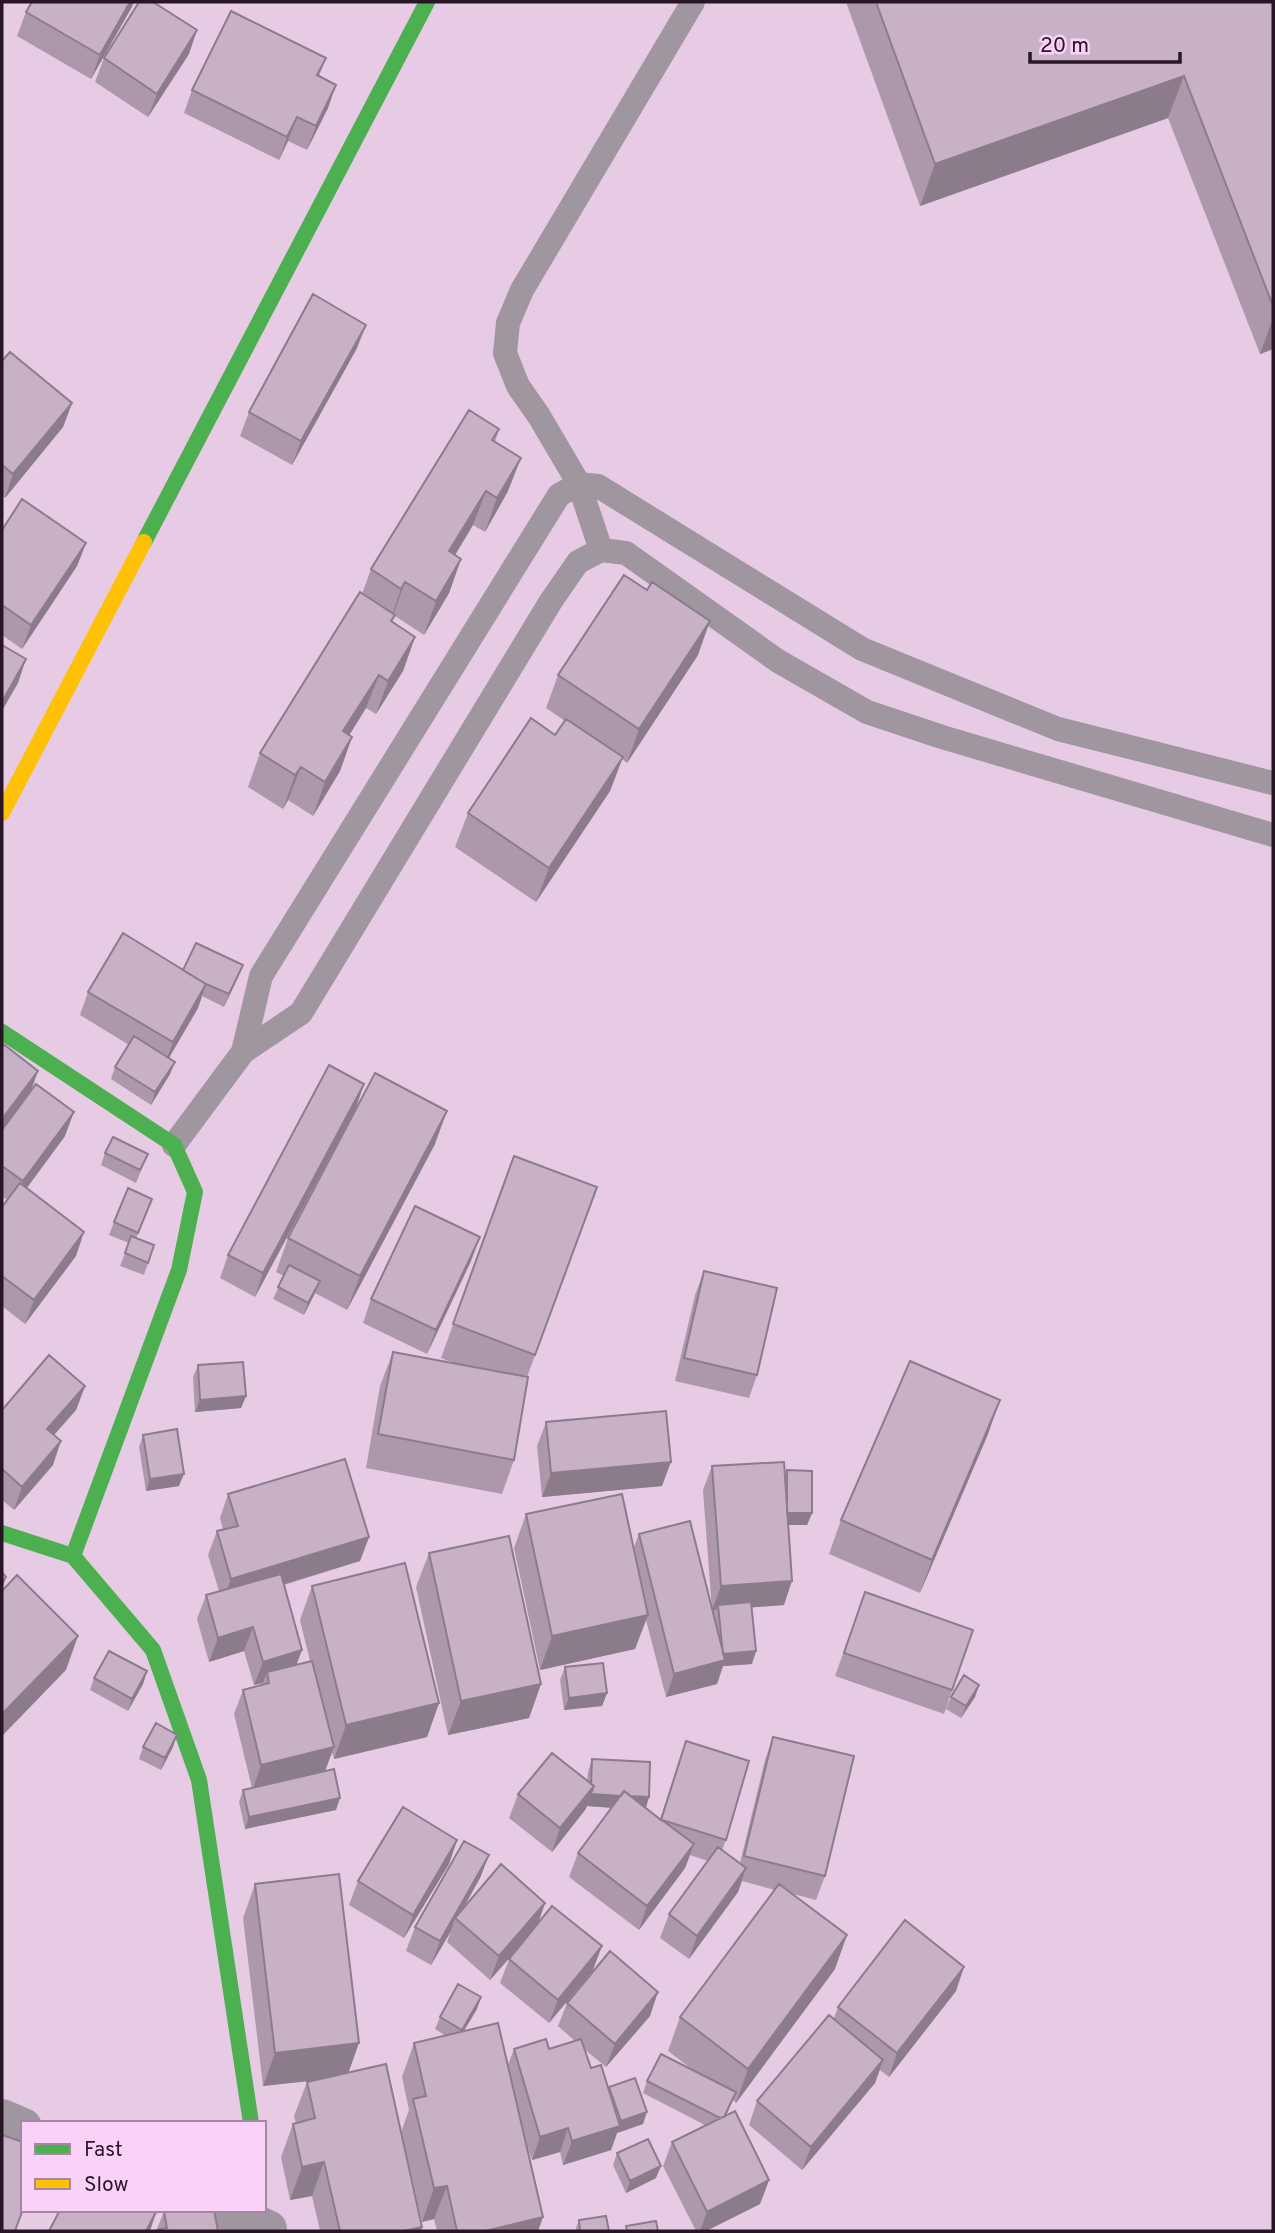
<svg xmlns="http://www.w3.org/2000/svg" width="1275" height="2233" font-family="Overpass,sans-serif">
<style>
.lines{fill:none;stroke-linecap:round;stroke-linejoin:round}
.lane{stroke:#a0969f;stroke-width:24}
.street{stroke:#a0969f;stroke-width:38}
.fast{stroke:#4caf50;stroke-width:16}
.slow{stroke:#ffc107;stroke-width:16}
.wall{fill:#ac98aa}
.shaded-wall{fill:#8c7c8b}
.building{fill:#c8b1c6;stroke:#8c7c8b;stroke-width:2}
</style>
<rect width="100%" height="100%" fill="#e7cbe5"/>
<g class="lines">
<path class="lane" d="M601,550L579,484L539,416L518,386L505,353L508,323L522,290L693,2
M243,1052L261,976L559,495L579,484L598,486L862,649L1058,729L1273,783
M174,1145L243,1052L301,1013L551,601L578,562L601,550L626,553L778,661L867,712L942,737L1273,835"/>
<path class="street" d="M2,2118L23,2127
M223,2210L268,2229"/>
<path class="fast" d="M144,542L427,2
M2,1032L174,1145L195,1192L179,1270L73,1556L2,1533
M73,1556L153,1650L199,1780L251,2123"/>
<path class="slow" d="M2,813L144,542"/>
</g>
<path class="wall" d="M32,2H134L91,79L17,36L26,12Z
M846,2H1273V349L1260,354L1168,118L920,206Z
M189,54L148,117L95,82L104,58Z
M326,58L319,76L328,108L307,150L288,141L279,160L184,113L192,90Z
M357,348L292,465L240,436L249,412Z
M2,361L72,403L63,427L5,498L2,496Z
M499,429L495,442L508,491L485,532L473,525L455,555L461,559L449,593L424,635L395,616L392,622L415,637L403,671L376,714L366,708L349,735L352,737L340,771L313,816L288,800L283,809L248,787L260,753L362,594L371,569Z
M2,530L86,543L77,566L22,649L2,635Z
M698,655L627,763L622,759L610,791L536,902L455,847L468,813L555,735L565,721L546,708L558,675Z
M243,965L224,1007L202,996L198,1008L169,1058L170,1074L151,1105L111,1079L115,1067L129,1045L80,1015L88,992L183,970Z
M2,1043L32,1089L65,1136L27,1188L76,1256L25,1324L2,1306V1207L7,1200L2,1196Z
M356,1108L255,1297L220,1278L228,1255Z
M435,1144L347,1310L315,1293L304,1315L273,1299L284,1276L276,1272L288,1238Z
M105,1153L148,1154L136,1183L101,1165Z
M514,1156L597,1187L527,1377L514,1460L502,1494L366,1468L380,1386L393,1352L456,1364L441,1358Z
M152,1199L136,1238L154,1245L144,1275L120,1266L129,1243L109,1235L114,1222Z
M471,1261L427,1354L363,1323L371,1299Z
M704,1271L757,1375L749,1398L675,1381L695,1295Z
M198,1365L246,1396L241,1408L195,1412L193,1377Z
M85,1386L76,1410L54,1435L53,1465L14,1510L2,1500V1410Z
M546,1422L662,1486L542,1497L537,1446Z
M988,1434L920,1593L829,1554L841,1520Z
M143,1435L179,1486L146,1491L139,1447Z
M712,1466L785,1477L787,1470L812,1513L807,1525H788L784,1605L752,1607V1664L723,1666L717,1684L666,1697L646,1620L635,1649L540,1670L514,1548L526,1514L633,1549L639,1534L712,1610L703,1490Z
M228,1494L369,1537L360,1561L284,1585L297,1664L310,1661L300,1620L312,1586L439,1703L427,1737L334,1759L332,1752L325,1771L300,1777L336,1810L245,1829L239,1802L243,1790L252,1788L234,1714L243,1690L262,1685L263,1683L254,1685L244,1651L209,1662L197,1619L206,1595L219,1591L208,1555L217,1531L223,1530L220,1518Z
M429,1553L541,1684L529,1718L448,1735L416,1587Z
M865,1592L973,1630L944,1714L835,1676Z
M565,1667L607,1693L602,1706L564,1710L560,1680Z
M147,1671L143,1684L128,1711L90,1690L94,1678Z
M979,1685L975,1697L961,1718L946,1709L951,1697Z
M773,1737L825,1876L816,1900L793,1894L835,1969L736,2103L733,2100L726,2116L769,2180L760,2204L706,2231H696L663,2166L672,2142L705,2125L643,2093L647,2081L693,2070L668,2051L680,2017L775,1890L742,1881L738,1892L689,1959L660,1938L669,1914L708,1861L690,1855L685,1868L639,1930L569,1877L578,1853L612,1808L587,1806L585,1810L552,1852L509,1818L518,1794L587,1781L588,1772L592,1759L649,1797L646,1808L660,1819L686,1741L726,1840L722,1850L740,1863L765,1760Z
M143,1747H173L161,1770L139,1759Z
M457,1840L449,1864L404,1938L349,1905L358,1881Z
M489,1855L480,1878L463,1909L545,1903L537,1924L593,1970L549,2023L500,1983L510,1957L490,1980L447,1942L451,1931L431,1965L406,1951L415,1927Z
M255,1884L348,2073L401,2132L409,2110L402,2077L414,2043L446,2036L435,2029L440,2017L477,2009L464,2031L508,2065L514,2049H549L575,2041L558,2026L567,2003L650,2016L606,2067L584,2049L591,2068L643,2124L617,2133L611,2150L563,2165L560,2152L532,2160L524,2137L543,2217L538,2231H437L434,2219L422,2222L402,2134L422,2227L421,2231H320L312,2196L290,2200L281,2157L293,2124L296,2123L294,2116L307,2082L314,2080L263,2086L243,1918Z
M956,1991L889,2077L880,2070L875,2083L802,2170L749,2125L757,2101L834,2018L838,2007Z
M617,2153L656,2178L626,2193L613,2165Z
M164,2212L218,2231H156Z
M579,2220L609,2231H575Z"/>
<path class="shaded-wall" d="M130,2H134L132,7L91,79L100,55Z
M197,30L189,54L148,117L157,94Z
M1184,76L1168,118L920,206L935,164Z
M336,85L328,108L307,150L316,126Z
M297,117L288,141L279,160L287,137Z
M1273,318V349L1260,354Z
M366,325L357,348L292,465L301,441Z
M72,403L63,427L5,498L13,474Z
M521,458L508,491L485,532L497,498Z
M486,491L473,525L437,585L449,551Z
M86,543L77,566L22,649L31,625Z
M461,559L449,593L424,635L436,601Z
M405,582L393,615L389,623L401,589Z
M710,621L698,655L627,763L639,729Z
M415,637L403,671L376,714L388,681Z
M26,659L18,683L2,711V702Z
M379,675L366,708L331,765L343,731Z
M352,737L340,771L313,816L325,782Z
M623,757L610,791L536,902L549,868Z
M301,767L288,800L283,809L295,775Z
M243,965L238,977L224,1007L229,994Z
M206,984L198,1008L164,1066L173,1042Z
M175,1062L170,1074L151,1105L155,1092Z
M38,1071L26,1105L2,1136V1119Z
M364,1084L356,1108L255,1297L263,1273Z
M447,1111L435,1144L347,1310L360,1276Z
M74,1112L65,1136L14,1205L23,1181Z
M84,1232L76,1256L25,1324L34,1300Z
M480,1237L471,1261L427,1354L436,1330Z
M320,1281L315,1293L304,1315L308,1303Z
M85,1386L76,1410L38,1453L47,1429Z
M246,1396L241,1408L195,1412L200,1400Z
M1000,1400L988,1434L920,1593L932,1560Z
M61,1441L53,1465L14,1510L22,1487Z
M671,1462L662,1486L542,1497L551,1473Z
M184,1474L179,1486L146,1491L150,1479Z
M787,1513H812L807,1525H783Z
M369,1537L360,1561L222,1603L231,1579Z
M6,1577L2,1590V1582Z
M792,1581L784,1605L719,1610L718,1605L716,1610H712L721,1586Z
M648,1615L635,1649L540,1670L552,1636Z
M253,1627L244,1651L209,1662L218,1638Z
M78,1636L66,1670L2,1736V1714Z
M302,1650L293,1674L267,1672L263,1683L254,1685L263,1662Z
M756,1651L752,1664L723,1666L717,1684L666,1697L674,1674L723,1654Z
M147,1671L143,1684L128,1711L132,1699Z
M541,1684L529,1718L448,1735L461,1701Z
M979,1685L975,1697L961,1718L966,1706Z
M607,1693L602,1706L564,1710L569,1698Z
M439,1703L427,1737L334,1759L346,1725Z
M177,1735L173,1747L161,1770L165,1758Z
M334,1747L325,1771L253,1789L261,1765Z
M594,1786L649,1797L645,1810L587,1806L585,1810L552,1852L560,1828Z
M340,1798L336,1810L245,1829L249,1817Z
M457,1840L449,1864L404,1938L413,1915Z
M694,1844L685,1868L639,1930L647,1906Z
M489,1855L480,1878L457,1919L455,1918L451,1931L431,1965L440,1941Z
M746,1868L738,1892L689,1959L697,1936Z
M545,1903L537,1927L490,1980L499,1956Z
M847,1935L835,1969L736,2103L748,2069Z
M602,1946L593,1970L549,2023L558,2000Z
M964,1967L956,1991L889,2077L897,2053Z
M658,1992L650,2016L606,2067L615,2044Z
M481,1997L477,2009L457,2042L462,2030Z
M359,2043L347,2077L263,2086L275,2053Z
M883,2060L875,2083L802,2170L811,2147Z
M647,2112L643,2124L617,2133L611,2150L563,2165L572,2141L619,2126L621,2121Z
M568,2128L560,2152L532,2160L540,2137Z
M324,2162L312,2196L290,2200L302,2167Z
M661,2166L656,2178L626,2193L630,2181Z
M769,2180L760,2204L706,2231H700L707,2212Z
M447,2186L434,2219L422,2222L434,2188Z
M157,2210L150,2231H146Z
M543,2217L538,2231H485Z
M422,2227L421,2231H404Z"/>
<path class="building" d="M32,2H130L100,55L26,12Z
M139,2H153L197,30L157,94L104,58Z
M876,2H1273V306L1184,76L935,164Z
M231,11L326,58L317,75L336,85L316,126L297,117L287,137L192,90Z
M313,294L366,325L301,441L249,412Z
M10,352L72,403L13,474L2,465V361Z
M469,410L499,429L492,440L521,458L497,498L486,491L449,551L461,559L436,601L405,582L401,589L371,569Z
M22,499L86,543L31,625L2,605V530Z
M624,575L647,590L652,582L710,621L639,729L558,675Z
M360,592L395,615L391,621L415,637L388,681L379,675L343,731L352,737L325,782L301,767L295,775L260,753Z
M2,645L26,659L2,702Z
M531,718L555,735L566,719L623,757L549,868L468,813Z
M123,933L206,984L173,1042L88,992Z
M196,943L243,965L229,994L206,984L183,970Z
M134,1036L175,1062L155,1092L115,1067Z
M2,1043L38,1071L2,1119Z
M329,1065L364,1084L263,1273L228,1255Z
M375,1073L447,1111L360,1276L288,1238Z
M36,1084L74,1112L23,1181L2,1166V1130Z
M113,1137L148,1154L140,1170L105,1153Z
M514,1156L597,1187L535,1355L453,1324Z
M20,1183L84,1232L34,1300L2,1276V1207Z
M128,1188L152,1199L138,1233L114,1222Z
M415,1206L480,1237L436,1330L371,1299Z
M131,1236L154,1245L148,1263L125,1253Z
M289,1265L320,1281L308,1303L278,1287Z
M704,1271L777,1288L757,1375L684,1358Z
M393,1352L528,1377L514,1460L378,1434Z
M49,1355L85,1386L47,1429L61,1441L22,1487L2,1469V1410Z
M910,1361L1000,1400L932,1560L841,1520Z
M243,1362L246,1396L200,1400L198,1365Z
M666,1411L671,1462L551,1473L546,1422Z
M177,1429L184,1474L150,1479L143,1435Z
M345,1459L369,1537L231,1579L217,1531L238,1526L228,1494Z
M784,1462L792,1581L721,1586L712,1466Z
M787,1470L812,1471V1513H787Z
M622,1494L648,1615L552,1636L526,1514Z
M690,1521L725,1660L674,1674L639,1534Z
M509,1536L541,1684L461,1701L429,1553Z
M405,1563L439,1703L346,1725L312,1586Z
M2,1572L6,1577L2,1582Z
M281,1574L302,1650L263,1662L253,1627L218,1638L206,1595Z
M17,1575L78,1636L2,1714V1591Z
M865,1592L973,1630L952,1690L844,1653Z
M751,1602L756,1651L723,1654L718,1605Z
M109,1651L147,1671L132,1699L94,1678Z
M312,1661L334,1747L261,1765L243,1690L269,1683L267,1672Z
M603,1663L607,1693L569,1698L565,1667Z
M964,1675L979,1685L966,1706L951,1697Z
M156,1723L177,1735L165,1758L143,1747Z
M773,1737L854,1756L825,1876L744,1856Z
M686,1741L749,1761L726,1840L662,1820L694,1844L647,1906L578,1853L624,1791L661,1820Z
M552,1753L594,1786L560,1828L518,1794Z
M592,1759L650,1762L649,1797L631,1796L624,1791L621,1796L591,1794L594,1786L591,1784Z
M334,1769L340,1798L249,1817L243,1790Z
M403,1807L457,1840L413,1915L358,1881Z
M464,1841L489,1855L440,1941L415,1927Z
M718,1847L746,1868L697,1936L669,1914Z
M501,1864L545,1903L499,1956L455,1918Z
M339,1874L359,2043L275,2053L255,1884Z
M779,1884L847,1935L748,2069L680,2017Z
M552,1906L602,1946L558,2000L509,1959Z
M905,1920L964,1967L897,2053L838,2007Z
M610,1951L658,1992L615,2044L567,2003Z
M458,1984L481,1997L462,2030L440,2017Z
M829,2015L883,2060L811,2147L757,2101Z
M498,2023L543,2217L485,2231H457L447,2186L434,2188L413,2099L426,2096L414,2043Z
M546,2039L549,2049L581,2039L591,2068L601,2065L620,2126L572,2141L568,2128L540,2137L514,2049Z
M661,2054L736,2092L724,2117L720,2118L647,2081Z
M386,2064L422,2227L404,2231H340L324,2162L302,2167L293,2124L315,2118L307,2082Z
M635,2078L647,2112L621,2121L609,2087Z
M735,2111L769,2180L707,2212L672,2142Z
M2,2135L23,2142V2209L15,2231H6L2,2230Z
M648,2139L661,2166L630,2181L617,2153Z
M60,2210H157L146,2231H49Z
M174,2210H214L218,2231H157V2230L167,2228L164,2212Z
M606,2216L609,2231H580L579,2220Z
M656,2221L658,2231H627L626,2226Z"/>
<rect width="1275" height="2233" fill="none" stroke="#281627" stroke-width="7"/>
<rect x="21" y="2121" width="245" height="91" fill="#fad1f7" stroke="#a686a4" stroke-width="2"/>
<rect x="35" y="2144" width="35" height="10" fill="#4caf50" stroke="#a686a4" stroke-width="2"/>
<text x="84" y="2156" font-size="21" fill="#281627">Fast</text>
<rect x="35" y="2179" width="35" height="10" fill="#ffc107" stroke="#a686a4" stroke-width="2"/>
<text x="84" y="2191" font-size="21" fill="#281627">Slow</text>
<path d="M1030 52v10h150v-10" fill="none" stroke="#281627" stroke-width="3.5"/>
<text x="1040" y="52" font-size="21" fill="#281627" stroke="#fad1f7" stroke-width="5" paint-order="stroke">20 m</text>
</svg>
